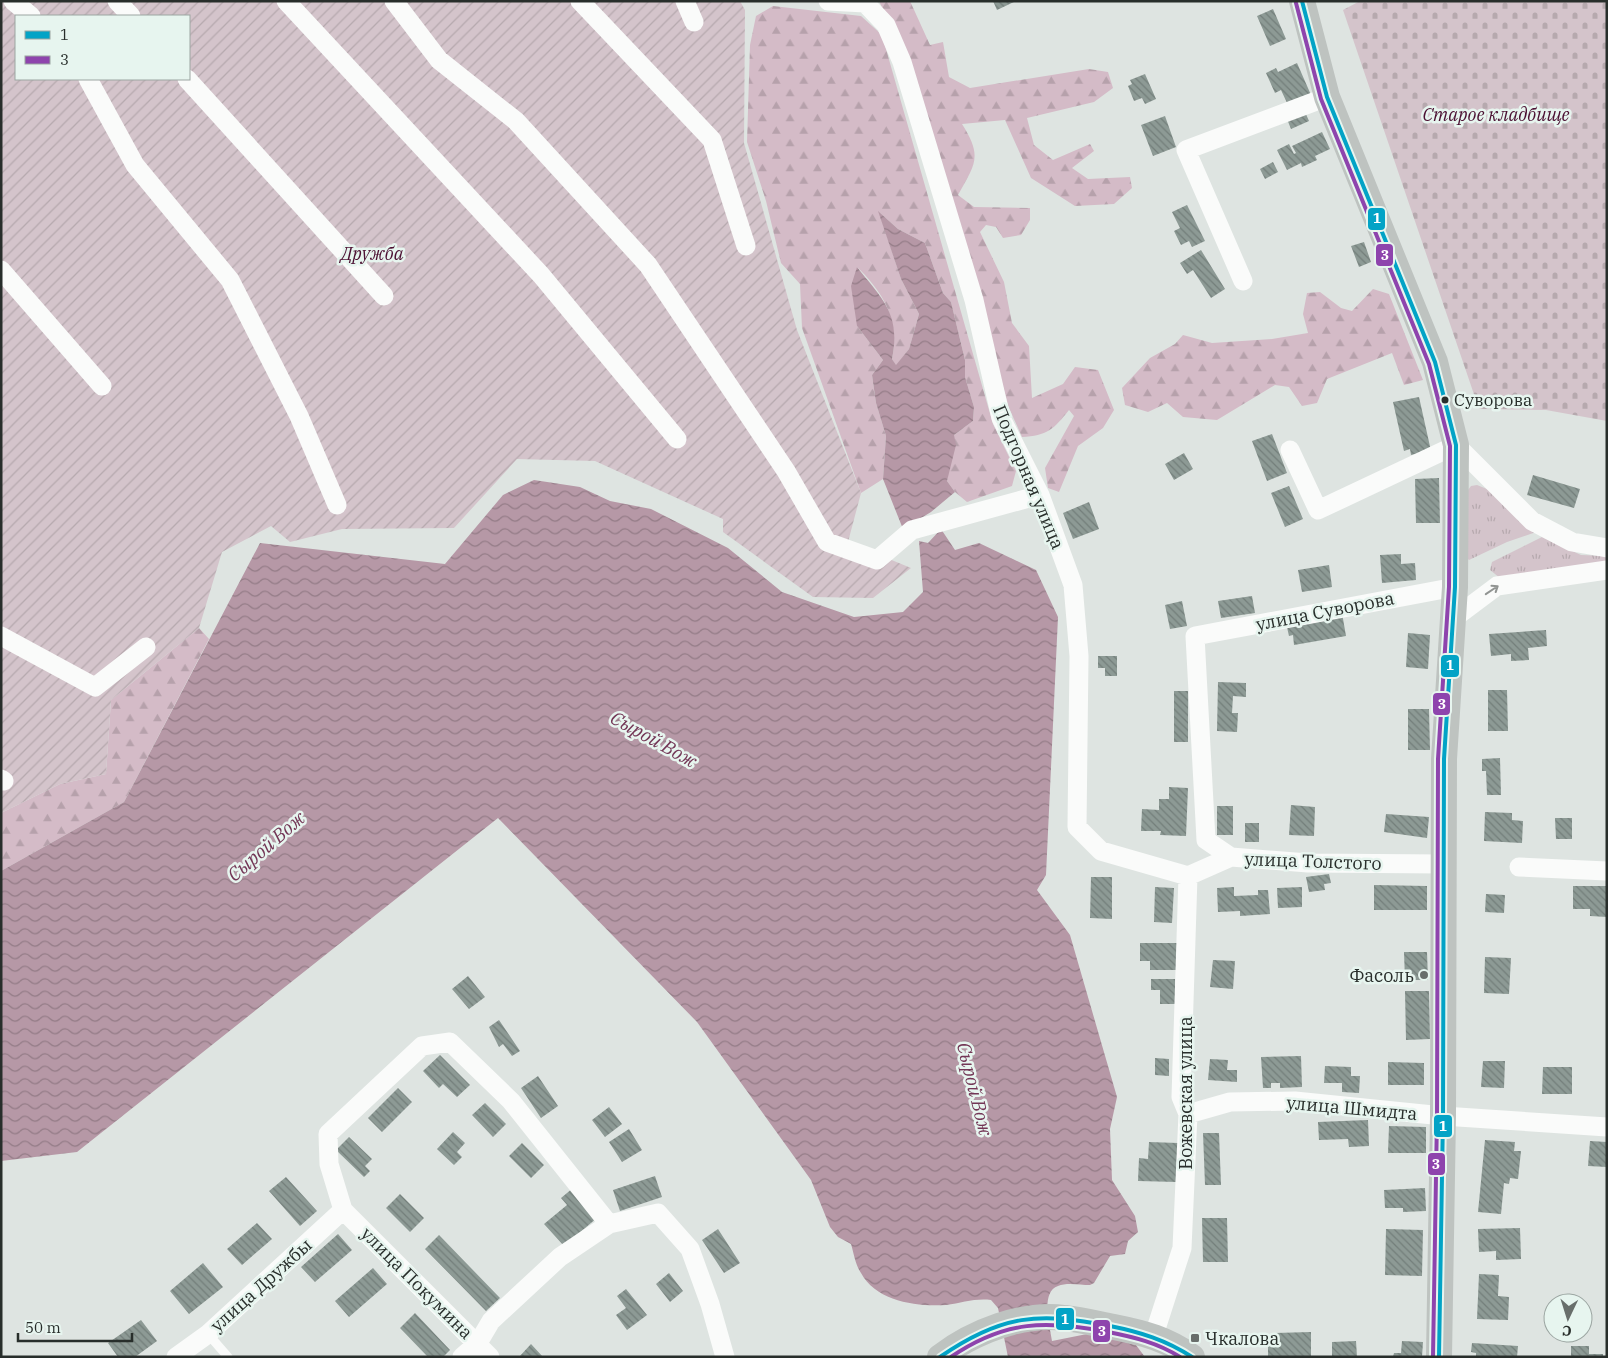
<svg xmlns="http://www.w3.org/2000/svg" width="1608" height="1358" font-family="'IBM Plex Serif',serif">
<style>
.grass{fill:url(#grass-tufts)}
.forest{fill:url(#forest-firs)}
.cemetery{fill:url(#cemetery-stones)}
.garden{fill:url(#garden-furrows);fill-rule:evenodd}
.water{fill:url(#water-waves)}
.building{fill:url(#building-back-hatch)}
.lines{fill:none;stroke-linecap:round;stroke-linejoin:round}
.service{stroke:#fafbfa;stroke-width:9}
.minor{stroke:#fafbfa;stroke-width:19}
.secondary{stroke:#bec3c0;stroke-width:26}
.bus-1-casing{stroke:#e7f5ef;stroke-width:8}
.bus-2-casing{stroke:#e7f5ef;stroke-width:8}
.bus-1{stroke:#02a3c6;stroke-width:4}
.bus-2{stroke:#8e44ad;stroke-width:4}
.oneway{stroke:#919492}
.bus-dot{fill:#282e2b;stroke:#e7f5ef;stroke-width:2}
.poi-dot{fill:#686e6b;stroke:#e7f5ef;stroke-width:2}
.labels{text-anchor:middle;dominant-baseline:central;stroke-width:5;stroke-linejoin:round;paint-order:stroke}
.bus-label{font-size:17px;fill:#282e2b;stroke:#e7f5ef;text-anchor:start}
.park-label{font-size:18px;font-style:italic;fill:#4b1032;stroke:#e7f5ef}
.street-label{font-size:18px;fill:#282e2b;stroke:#e7f5ef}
.poi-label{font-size:18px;fill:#282e2b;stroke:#e7f5ef;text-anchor:end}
.water-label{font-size:19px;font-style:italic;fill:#733656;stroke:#e7f5ef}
.line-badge{stroke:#e7f5ef;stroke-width:2}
.badge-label{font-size:14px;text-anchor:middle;font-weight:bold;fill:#fff}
</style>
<defs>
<pattern id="grass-tufts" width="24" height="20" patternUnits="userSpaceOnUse" patternTransform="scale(1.25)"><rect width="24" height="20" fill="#d4c4cb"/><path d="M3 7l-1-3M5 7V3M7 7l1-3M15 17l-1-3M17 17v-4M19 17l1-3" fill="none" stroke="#b6a9ae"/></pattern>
<pattern id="forest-firs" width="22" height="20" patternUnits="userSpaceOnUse" patternTransform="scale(1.25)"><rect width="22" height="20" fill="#d4bbc7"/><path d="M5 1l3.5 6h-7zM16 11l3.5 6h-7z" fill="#b6a1ab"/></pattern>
<pattern id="cemetery-stones" width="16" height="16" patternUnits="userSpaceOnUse" patternTransform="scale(1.25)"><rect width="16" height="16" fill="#d4c4cb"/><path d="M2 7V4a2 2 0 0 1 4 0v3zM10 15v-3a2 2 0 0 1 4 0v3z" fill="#b6a9ae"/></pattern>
<pattern id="garden-furrows" width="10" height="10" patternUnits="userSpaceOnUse" patternTransform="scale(1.25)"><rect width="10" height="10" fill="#d4c4cb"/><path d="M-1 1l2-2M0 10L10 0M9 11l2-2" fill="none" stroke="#b6a9ae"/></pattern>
<pattern id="water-waves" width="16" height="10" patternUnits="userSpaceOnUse" patternTransform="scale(1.25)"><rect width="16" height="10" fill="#b698a6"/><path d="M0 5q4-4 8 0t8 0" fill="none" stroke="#947c87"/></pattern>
<pattern id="building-back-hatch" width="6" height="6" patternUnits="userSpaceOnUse" patternTransform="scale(1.25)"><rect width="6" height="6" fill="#8d9a95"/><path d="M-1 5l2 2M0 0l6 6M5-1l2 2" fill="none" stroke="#737e7a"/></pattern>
</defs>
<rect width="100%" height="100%" fill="#dee4e1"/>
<path class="grass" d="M1477,485L1487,489L1539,531L1507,542L1469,560L1462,553L1465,494L1471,486Z
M1542,537L1581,555L1607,556V564L1500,578L1490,570L1492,562Z"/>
<path class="forest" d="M879,1H910L930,45L943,42L949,77L970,88L1089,69L1108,72L1113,88L1094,102L1027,118L1034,145L1053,160L1090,144L1094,151L1072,168L1088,179L1130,177L1132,188L1114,204L1075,206L1031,178L1005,120L962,124C983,157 975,164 958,195L974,207L1030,208V220L1021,235L1003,238L996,227L986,225L980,232L1004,282L1012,323L1029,346L1032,398L1063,384L1075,367L1098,370L1114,410L1103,428L1078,446L1059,492L1048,488L1045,468L1074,416L1069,410C1054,429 1047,436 1022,437L1009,408L953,206L888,20Z
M773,6L861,16L882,35L993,424L1016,471L1012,486L967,502L955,492L947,481L954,435L973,421L974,407L965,377V360L951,302L943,293L925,243L898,229L879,212L901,279L919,314L909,349L896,366L892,359C900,321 884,293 857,267V326L883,360L872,375L876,403L886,436L883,479L861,493L802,328L800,284L781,263L766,201L747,142L750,45L756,16Z
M1373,289L1389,294L1423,380L1404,385L1392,353L1327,379L1317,403L1302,406L1289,387L1275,385L1217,420L1183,417L1167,403L1148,412L1125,405L1122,388L1150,358L1175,344L1183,335L1212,343L1272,339L1308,333L1303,314L1307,293L1320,292L1341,308L1352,311Z
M199,628L209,639L124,802L1,871V813L60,784L106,774L111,700Z"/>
<path class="cemetery" d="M1360,1H1607V421L1546,410L1479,409L1343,10Z"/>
<path class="garden" d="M1,1H740L745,10L744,143L797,330L861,493L848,542L911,568L873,598L813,597L723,532V519L595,461L517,459L454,528L342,529L290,542L271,526L222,552L199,628L111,700L106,774L60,784L1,813ZM16,16H189V79H16Z"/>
<path class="water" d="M878,211L898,229L925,243L943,293L951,302L965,360V377L974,407L973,421L954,435L956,445L947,481L955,492L931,512L903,529L883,479L886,436L876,403L872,375L883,360L857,326L851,286L857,267C883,300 901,314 892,359L896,365L909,349L919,314L901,279Z
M534,480L580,487L610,501L651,509L728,548L782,592L854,617L903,612L923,592L919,541L928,543L941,529L955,550L979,543L1036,570L1058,617L1046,875L1037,890L1070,935L1117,1097L1110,1129L1112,1180L1135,1216L1138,1232L1128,1241L1125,1254L1110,1256L1094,1283L1090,1285C1080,1285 1067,1282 1058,1286C1040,1292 1050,1327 1052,1341L1092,1333L1136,1345L1145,1357H1008L998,1308L991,1300C975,1298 962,1303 946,1305C916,1307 876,1301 861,1273C855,1264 854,1254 851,1244L838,1237L830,1227L811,1180L697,1022L498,818L77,1152L1,1161V871L124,802L260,543L445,564L503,495Z"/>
<path class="building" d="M993,1H1016L997,10Z
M1273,9L1286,39L1270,46L1257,16Z
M1297,63L1311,95L1288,105L1281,90L1275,93L1266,73L1276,68L1278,72Z
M1145,74L1156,99L1145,104L1142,98L1134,101L1128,86L1132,84L1130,80Z
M1305,112L1309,121L1291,129L1287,119Z
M1165,116L1176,147L1153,156L1141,125Z
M1322,132L1330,149L1315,156L1317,160L1302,167L1301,163L1287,170L1277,150L1289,144L1294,154L1296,153L1292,146Z
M1273,162L1278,172L1265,179L1260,169Z
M1187,205L1205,241L1192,247L1189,241L1181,245L1174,231L1180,228L1172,212Z
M1364,242L1371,262L1359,267L1351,246Z
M1201,250L1225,289L1211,298L1193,270L1187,274L1180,263Z
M1419,397L1431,451L1411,455L1410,449L1404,451L1393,402Z
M1272,434L1287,473L1267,481L1252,441Z
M1184,453L1193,469L1174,480L1165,464Z
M1533,475L1580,489L1574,508L1527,495Z
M1439,478L1440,523H1416L1415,479Z
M1289,486L1303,519L1285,527L1271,493Z
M1089,502L1099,529L1073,539L1063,513Z
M1401,554V564L1415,563L1416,580L1382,583L1380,555Z
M1329,565L1332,587L1302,592L1298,570Z
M1252,596L1255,613L1221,618L1218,601Z
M1182,601L1187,626L1170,629L1165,605Z
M1342,613L1346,636L1294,645L1293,635L1289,636L1286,623Z
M1546,630L1547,646L1528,648L1529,660L1511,661V654L1491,656L1489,634Z
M1408,633L1430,635L1428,669L1406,667Z
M1098,656H1117V676H1105V668H1098Z
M1218,682L1246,683V697L1233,696L1232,713H1238L1237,732L1217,731Z
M1488,690H1507L1508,731H1488Z
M1174,691H1188V742H1174Z
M1408,709H1429L1430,750H1408Z
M1500,758L1501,795H1487L1486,771H1482V759Z
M1169,787L1188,788L1186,836L1160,835L1161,831H1141L1142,809L1159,810V799H1169Z
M1291,805L1315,807L1314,836L1289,835Z
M1217,806H1233V835H1217Z
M1485,812L1512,813V820L1523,821L1522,843L1484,841Z
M1386,814L1429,817L1427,838L1384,832Z
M1555,818H1572V839H1556Z
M1245,823H1259V842H1245Z
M1329,874L1331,883L1324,884L1325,890L1309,892L1306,877Z
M1091,877H1112V919L1090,918Z
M1374,885L1427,886V910H1374Z
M1573,886H1607V917L1590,916V909H1573Z
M1155,887L1174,888L1172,923L1154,922Z
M1234,887V896L1258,895V890H1268L1270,914L1240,916V911L1218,912L1217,888Z
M1302,887V907L1278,908L1277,888Z
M1486,894L1505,895L1504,913L1485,912Z
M1140,943H1177L1176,970H1150V961H1140Z
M1404,952H1427L1428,980H1405Z
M1485,957L1511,958L1509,994L1484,993Z
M1213,960L1235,961L1233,989L1210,987Z
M468,976L485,997L469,1009L452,989Z
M1151,979H1175V1004H1160V990H1151Z
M1405,991H1429L1430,1039L1406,1040Z
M499,1020L520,1051L512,1056L503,1044L499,1047L489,1027Z
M440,1055L470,1085L457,1097L443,1084L439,1088L423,1071Z
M1301,1056L1302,1087L1280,1088V1083H1271V1088H1263L1261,1057Z
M1155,1058L1169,1059V1076L1155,1075Z
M1210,1059L1228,1060L1227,1070H1237V1082L1208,1080Z
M1483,1061H1505L1504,1088L1481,1087Z
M1388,1062L1424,1063V1085H1388Z
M1325,1066L1351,1067V1076H1360L1359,1093L1342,1092V1083H1324Z
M1543,1067H1572V1094H1542Z
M538,1076L558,1106L541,1118L521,1088Z
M398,1088L412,1102L382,1132L368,1118Z
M485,1103L506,1124L493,1137L472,1115Z
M609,1107L622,1124L605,1137L592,1120Z
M1368,1120L1369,1146L1349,1147L1348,1139L1319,1140L1318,1122Z
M1389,1126L1426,1127V1153H1388Z
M629,1129L642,1150L622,1162L609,1142Z
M453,1132L465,1143L457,1152L462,1157L454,1165L437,1149Z
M1203,1133H1219L1221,1185H1205Z
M349,1137L372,1159L365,1166L370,1171L364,1177L336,1150Z
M1485,1140L1515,1142L1514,1151H1521L1518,1179L1510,1178L1509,1184L1504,1183L1501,1214L1478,1212Z
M1590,1141L1607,1142V1167L1588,1166Z
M1149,1142L1178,1143L1177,1182L1138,1181L1139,1158L1148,1159Z
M522,1143L544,1165L531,1178L509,1156Z
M655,1176L662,1197L620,1211L613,1190Z
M286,1177L317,1211L300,1226L269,1191Z
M573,1188L598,1217L564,1246L544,1224L567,1205L561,1198Z
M1425,1188L1426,1211L1403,1212V1208H1385L1384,1190Z
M400,1194L424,1218L410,1232L386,1208Z
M1202,1218H1227L1228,1262H1203Z
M257,1223L272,1239L242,1265L227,1249Z
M1520,1228L1521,1259L1496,1260V1251L1479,1252L1478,1229Z
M718,1229L740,1263L724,1273L702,1240Z
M1386,1229L1423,1230L1422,1276L1385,1275Z
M338,1234L352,1250L315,1282L301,1267Z
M439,1235L500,1298L486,1311L425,1249Z
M203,1263L223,1287L189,1314L170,1291Z
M373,1268L387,1284L349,1317L335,1301Z
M669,1273L683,1291L670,1302L656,1284Z
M1479,1274L1499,1275L1498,1296L1509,1297L1508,1320L1477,1319Z
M626,1289L647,1315L627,1330L616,1315L626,1308L617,1296Z
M415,1313L450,1350L443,1357H428L400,1328Z
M141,1320L157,1341L135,1357H118L108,1343Z
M1311,1332V1357H1268V1346H1275V1333Z
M1356,1341L1357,1357H1332V1342Z
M1402,1341L1423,1342L1422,1357H1393L1394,1353H1401Z
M1472,1343L1518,1346L1517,1357H1476V1353L1471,1352Z
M531,1344L543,1357H519Z
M1571,1346H1589V1354H1603V1357H1571Z"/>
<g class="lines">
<path class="service" d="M208,1334L228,1357"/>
<path class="minor" d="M13,1L31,16
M117,1L131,16
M286,1L541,275L677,439
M394,1L439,60L516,121L648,265L786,471L827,542L877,560L912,530L1040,495
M580,1L712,140L746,246
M685,1L694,22
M828,1L865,3L886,25L902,62L974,300L1001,418L1040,495L1073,585L1079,656L1077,827L1101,851L1188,876
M88,79L135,165L230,280L299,416L337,505
M187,79L384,296
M1,270L102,386
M1243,281L1186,150L1327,97
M1290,450L1318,510L1456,445L1532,521L1572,542L1607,548
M1453,619L1497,586L1607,570
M1,636L95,687L146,647
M1,779L4,781
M1231,857L1206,840L1195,636L1455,587
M1519,867L1607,871
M1188,876L1231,857L1308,863L1443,864
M1188,1114L1230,1102L1295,1101L1443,1116L1607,1127
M1154,1335L1182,1248L1188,1114L1181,1097L1188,876
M176,1357L208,1334L343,1210
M462,1357L478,1343L491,1321L560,1257L609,1224L658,1213L690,1249L710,1304L725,1357
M490,1357L343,1210L329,1164L328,1134L422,1046L450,1042L511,1101L609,1224"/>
<path class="secondary" d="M1302,1L1327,97L1435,362L1456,445L1455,587L1444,759L1443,1116L1439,1357
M940,1357C973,1332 1023,1312 1065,1318C1082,1320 1098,1324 1114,1327C1144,1333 1167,1339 1192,1357"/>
<g class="bus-1-casing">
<path id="bus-1" d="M1302,1L1327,97L1435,362L1456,445L1455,587L1444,759L1443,1116L1439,1357
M940,1357C1002,1314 1039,1312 1110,1326C1140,1332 1166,1340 1192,1357"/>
</g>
<g class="bus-2-casing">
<path id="bus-2" d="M1296,3L1321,99L1429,364L1450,446L1449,587L1438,759L1437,1116L1433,1357
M951,1357C1005,1320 1047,1320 1108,1332C1134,1337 1158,1343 1180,1357"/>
</g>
<use href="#bus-1" class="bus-1"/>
<use href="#bus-2" class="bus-2"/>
</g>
<defs><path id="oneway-shaft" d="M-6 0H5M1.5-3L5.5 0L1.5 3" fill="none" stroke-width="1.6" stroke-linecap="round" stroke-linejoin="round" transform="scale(1.25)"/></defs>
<use class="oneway" href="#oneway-shaft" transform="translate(1492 590) rotate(-34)"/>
<circle class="bus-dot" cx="1445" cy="400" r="4.5"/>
<g class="poi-dot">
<circle cx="1424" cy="975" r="5"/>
<rect x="1190" y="1333" width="10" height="10" rx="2.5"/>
</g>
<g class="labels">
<g class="bus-label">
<text x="1454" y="400">Суворова</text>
</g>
<g class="park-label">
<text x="1496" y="114">Старое кладбище</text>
<text x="372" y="253">Дружба</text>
</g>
<g class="street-label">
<text transform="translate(1029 477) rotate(67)">Подгорная улица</text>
<text transform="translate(1325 611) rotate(-11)">улица Суворова</text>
<text transform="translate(1313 861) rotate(2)">улица Толстого</text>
<text transform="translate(1185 1093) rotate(-90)">Вожевская улица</text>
<text transform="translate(1352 1108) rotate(5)">улица Шмидта</text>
<text transform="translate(417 1283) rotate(45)">улица Покумина</text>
<text transform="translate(261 1285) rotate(-42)">улица Дружбы</text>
</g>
<g class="poi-label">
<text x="1414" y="975">Фасоль</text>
<text x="1205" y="1338" text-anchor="start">Чкалова</text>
</g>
<g class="water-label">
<text transform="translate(654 739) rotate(29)">Сырой Вож</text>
<text transform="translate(266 846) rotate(-41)">Сырой Вож</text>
<text transform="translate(975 1089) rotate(76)">Сырой Вож</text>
</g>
</g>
<g class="line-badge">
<rect x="1367" y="207" width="19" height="24" rx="5" fill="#02a3c6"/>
<rect x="1375" y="243" width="19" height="24" rx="5" fill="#8e44ad"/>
<rect x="1440" y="654" width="20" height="24" rx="5" fill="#02a3c6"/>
<rect x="1432" y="692" width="19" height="24" rx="5" fill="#8e44ad"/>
<rect x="1433" y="1114" width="20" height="24" rx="5" fill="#02a3c6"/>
<rect x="1427" y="1152" width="19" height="24" rx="5" fill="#8e44ad"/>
<rect x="1055" y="1307" width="20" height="24" rx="5" fill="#02a3c6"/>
<rect x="1092" y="1319" width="19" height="24" rx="5" fill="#8e44ad"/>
</g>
<g class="badge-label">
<text x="1377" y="223">1</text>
<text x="1385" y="260">3</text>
<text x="1450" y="670">1</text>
<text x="1442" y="709">3</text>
<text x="1443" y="1131">1</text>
<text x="1436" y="1169">3</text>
<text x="1065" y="1324">1</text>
<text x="1102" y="1336">3</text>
</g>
<rect width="1608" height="1358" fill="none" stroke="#282e2b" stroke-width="5"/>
<rect x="15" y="15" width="175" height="65" fill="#e7f5ef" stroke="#9ba5a1"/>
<rect x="25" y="31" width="25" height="8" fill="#02a3c6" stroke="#9ba5a1"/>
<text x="60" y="40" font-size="15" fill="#282e2b">1</text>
<rect x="25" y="56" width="25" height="8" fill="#8e44ad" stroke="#9ba5a1"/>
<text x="60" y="65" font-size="15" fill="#282e2b">3</text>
<g transform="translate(1568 1318) rotate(184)"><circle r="24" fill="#e7f5ef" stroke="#9ba5a1"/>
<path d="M0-4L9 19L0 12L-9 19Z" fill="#686e6b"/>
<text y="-8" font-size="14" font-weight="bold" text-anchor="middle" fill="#282e2b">С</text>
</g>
<path d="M18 1333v8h114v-8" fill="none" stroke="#282e2b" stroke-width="2.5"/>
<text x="25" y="1333" font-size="15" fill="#282e2b" stroke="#e7f5ef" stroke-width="4" paint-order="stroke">50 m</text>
</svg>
